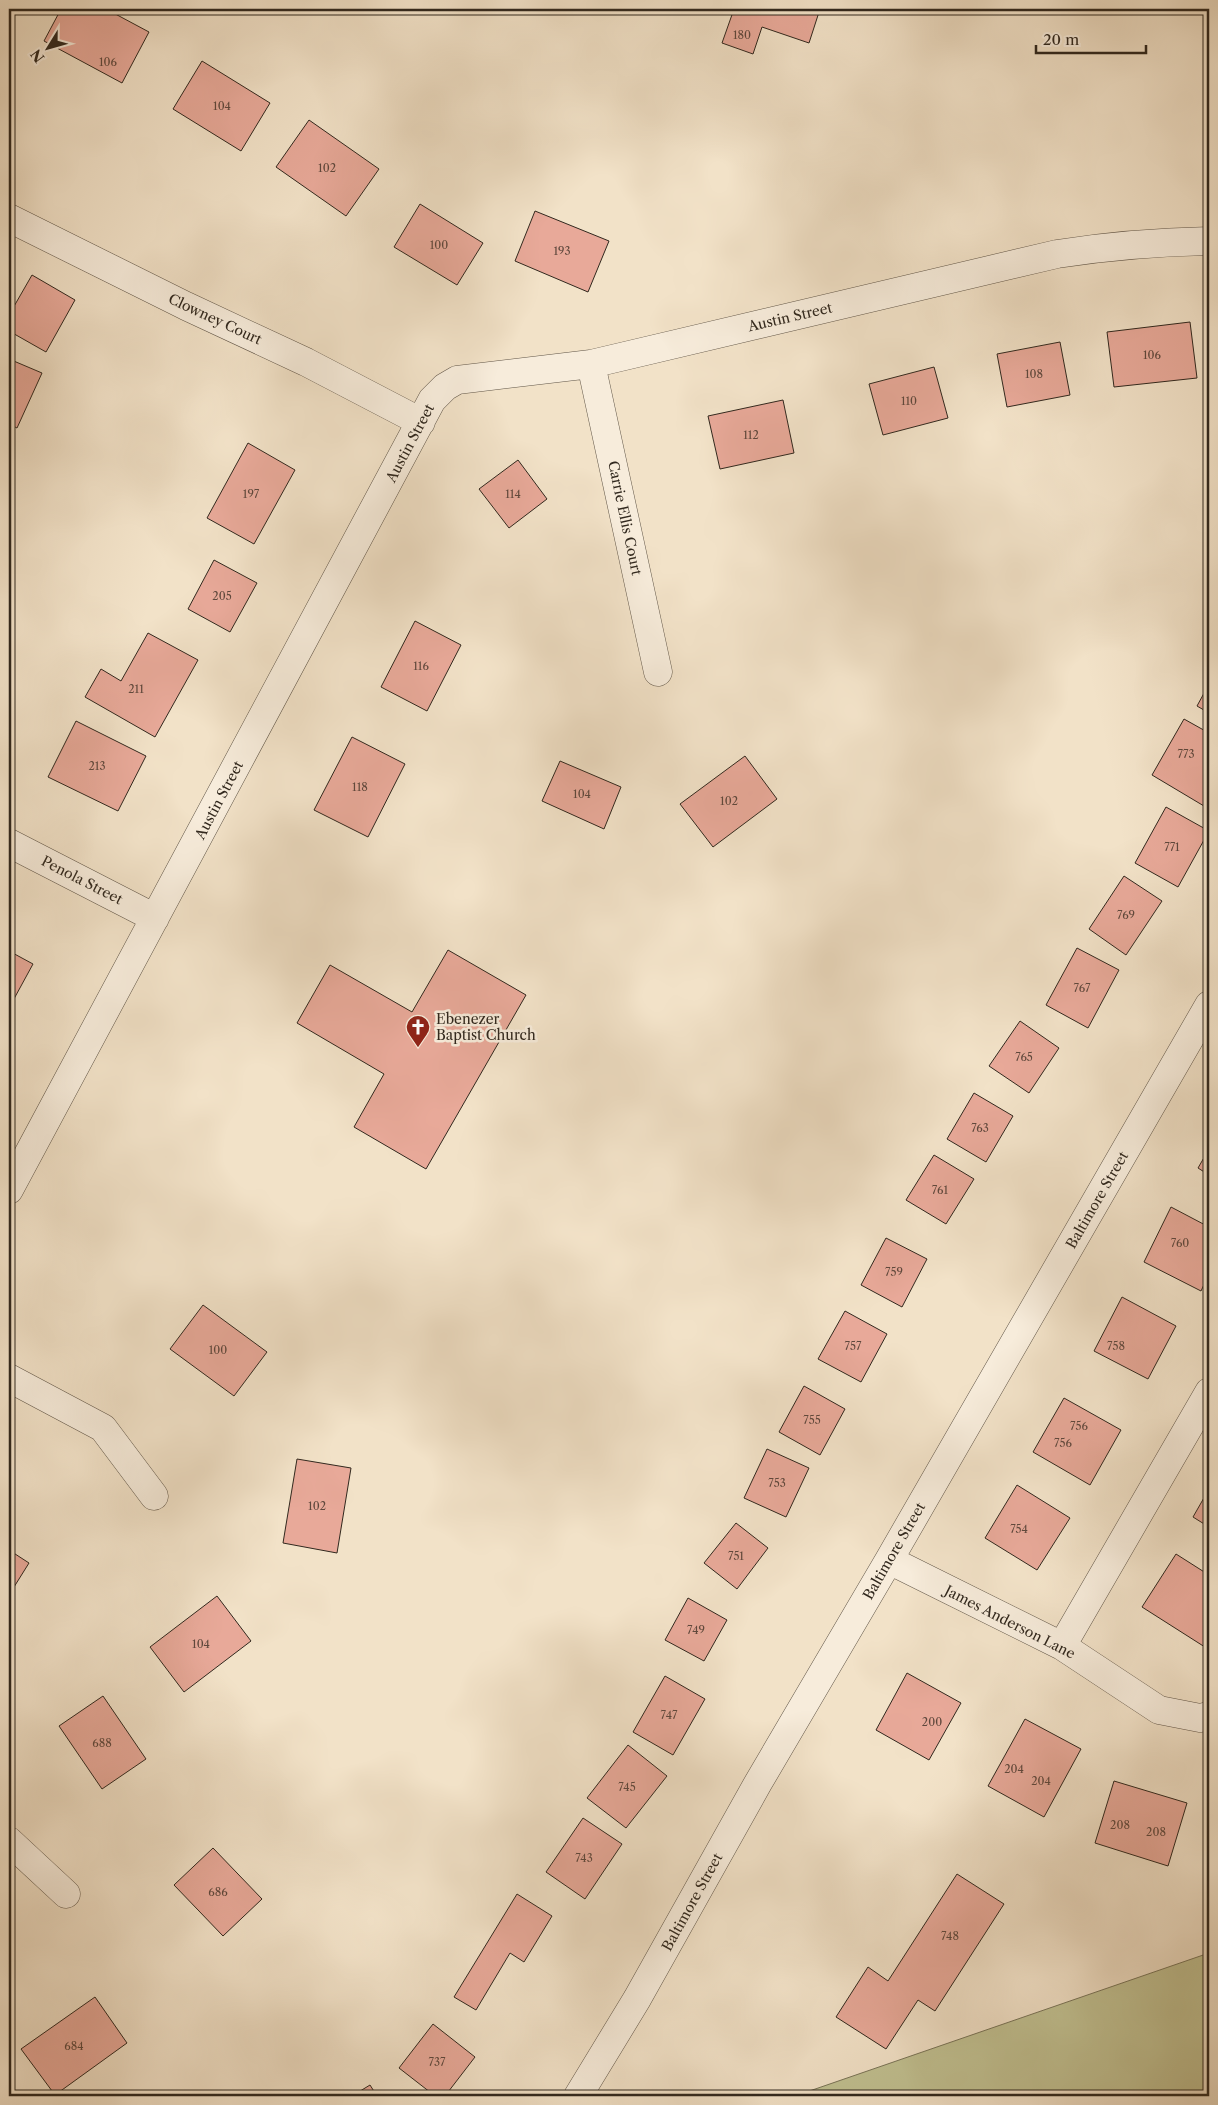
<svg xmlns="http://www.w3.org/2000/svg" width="1218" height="2105" font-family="'Libre Caslon Text',serif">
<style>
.green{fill:#c1c192;stroke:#797458}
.building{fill:#e8a999;stroke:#31281e}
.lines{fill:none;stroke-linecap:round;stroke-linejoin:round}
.minor-casing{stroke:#615648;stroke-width:29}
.minor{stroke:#f7ecdb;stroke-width:28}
.labels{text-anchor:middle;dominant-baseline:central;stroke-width:5;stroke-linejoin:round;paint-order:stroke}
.number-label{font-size:11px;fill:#5f483d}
.street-label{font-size:14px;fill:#31281e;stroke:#f7ecdb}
.poi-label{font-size:14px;fill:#31281e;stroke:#f7ecdb;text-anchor:start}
</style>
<rect width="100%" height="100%" fill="#f2e2c8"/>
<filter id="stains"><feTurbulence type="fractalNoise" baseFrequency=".004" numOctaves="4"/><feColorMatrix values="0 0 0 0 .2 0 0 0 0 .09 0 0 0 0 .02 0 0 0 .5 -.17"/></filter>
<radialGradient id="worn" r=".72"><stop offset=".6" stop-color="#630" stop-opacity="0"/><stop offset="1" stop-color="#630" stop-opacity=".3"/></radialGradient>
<path class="green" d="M1209,1953V2096H795Z"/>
<path class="building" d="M61,9H106L149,32L122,83L44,41Z
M734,9H820L809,43L762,27L753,54L722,43Z
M202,61L270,103L241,151L173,109Z
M309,120L379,169L346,216L276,167Z
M420,204L483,243L457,285L394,247Z
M535,211L609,241L588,292L515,261Z
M32,275L75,300L46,352L9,331V315Z
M1190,322L1197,378L1114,387L1107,332Z
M1060,342L1070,395L1007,407L997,354Z
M9,359L42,373L17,428L9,424Z
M934,367L948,418L883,435L869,384Z
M783,400L794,453L720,469L708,416Z
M248,443L295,470L254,544L207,518Z
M518,460L547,499L509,528L479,489Z
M214,560L257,583L230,632L188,609Z
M415,621L461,645L427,711L381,687Z
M148,633L198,660L155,737L85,697L101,669L121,681Z
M1209,684V713L1197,706Z
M1184,719L1209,733V809L1152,775Z
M76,721L146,756L118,811L48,777Z
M352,737L405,764L368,837L314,810Z
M745,756L777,799L713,847L680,804Z
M560,761L621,787L604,829L542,801Z
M1166,807L1209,831L1178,887L1135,863Z
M1124,876L1162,901L1126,955L1089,929Z
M1077,948L1119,970L1088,1028L1046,1005Z
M448,950L526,995L426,1169L354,1127L384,1074L297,1023L330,965L412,1012Z
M9,951L33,964L9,1008Z
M1020,1021L1059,1048L1029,1093L989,1066Z
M974,1093L1013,1116L986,1162L947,1139Z
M1209,1149V1175L1198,1168Z
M934,1155L974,1179L946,1224L906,1200Z
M1171,1207L1209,1227V1274L1201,1291L1144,1262Z
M886,1238L927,1259L902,1307L861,1285Z
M1122,1297L1176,1326L1148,1379L1094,1351Z
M203,1305L267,1352L234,1396L170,1349Z
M845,1311L887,1334L861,1382L818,1359Z
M804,1386L845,1409L820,1455L779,1432Z
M1064,1398L1121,1430L1090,1485L1033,1452Z
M767,1449L809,1468L786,1517L744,1498Z
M297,1459L351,1468L337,1553L283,1543Z
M1017,1485L1070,1518L1037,1570L985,1538Z
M1209,1489V1527L1193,1517Z
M736,1523L768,1548L737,1589L704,1563Z
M9,1550L29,1563L9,1595Z
M1176,1554L1209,1575L1208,1649L1142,1607Z
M217,1596L251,1641L184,1692L150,1647Z
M688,1598L727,1620L704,1661L665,1640Z
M907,1673L961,1703L929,1760L876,1730Z
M665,1676L705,1699L673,1755L633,1732Z
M103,1696L146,1759L102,1789L59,1726Z
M1025,1719L1081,1749L1044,1817L988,1786Z
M628,1745L667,1776L626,1828L587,1798Z
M1114,1781L1187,1803L1168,1866L1095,1843Z
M583,1818L622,1844L585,1899L546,1872Z
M213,1848L262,1899L223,1936L174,1885Z
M957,1874L1004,1904L935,2011L918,2000L886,2049L836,2017L868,1967L888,1981Z
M517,1894L552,1916L524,1962L510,1953L476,2010L454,1997Z
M95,1997L127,2043L55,2095L21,2049Z
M433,2024L475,2057L445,2096H435L399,2068Z
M370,2085L377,2096H352Z"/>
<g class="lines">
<g class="minor-casing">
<path id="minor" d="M9,218L186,306L306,362L421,422
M591,364L658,672
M9,843L155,918
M9,1190L432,400L445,387L457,380L591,364L1057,254C1108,246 1158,242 1209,241
M9,1378L103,1428L154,1496
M889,1560L1062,1646L1159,1710L1200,1718L1209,1716
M1062,1646L1209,1392
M9,1841L66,1894
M578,2096L637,1999L758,1783L889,1560L1209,1005"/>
</g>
<use href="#minor" class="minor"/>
</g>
<defs>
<g id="church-pin" transform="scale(1.25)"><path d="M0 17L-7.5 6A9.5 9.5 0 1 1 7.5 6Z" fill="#8f2418" stroke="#f7ecdb"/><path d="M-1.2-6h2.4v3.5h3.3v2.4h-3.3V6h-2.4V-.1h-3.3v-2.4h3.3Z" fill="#fff"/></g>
</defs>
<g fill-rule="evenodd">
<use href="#church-pin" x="418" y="1027"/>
</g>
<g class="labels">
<g class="number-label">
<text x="742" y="35">180</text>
<text x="108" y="62">106</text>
<text x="222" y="106">104</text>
<text x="327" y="168">102</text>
<text x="439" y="245">100</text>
<text x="562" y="251">193</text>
<text x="1152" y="355">106</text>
<text x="1034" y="374">108</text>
<text x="909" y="401">110</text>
<text x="751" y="435">112</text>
<text x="251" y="494">197</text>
<text x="513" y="494">114</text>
<text x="222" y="596">205</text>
<text x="421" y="666">116</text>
<text x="136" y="689">211</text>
<text x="1186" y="754">773</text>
<text x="97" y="766">213</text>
<text x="360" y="787">118</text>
<text x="582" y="794">104</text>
<text x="729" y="801">102</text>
<text x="1172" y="847">771</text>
<text x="1126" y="915">769</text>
<text x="1082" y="988">767</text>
<text x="1024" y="1057">765</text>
<text x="980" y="1128">763</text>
<text x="940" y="1190">761</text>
<text x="1180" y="1243">760</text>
<text x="894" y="1272">759</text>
<text x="853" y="1346">757</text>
<text x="1116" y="1346">758</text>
<text x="218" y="1350">100</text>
<text x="812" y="1420">755</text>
<text x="1079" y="1426">756</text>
<text x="1063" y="1443">756</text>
<text x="777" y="1483">753</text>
<text x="317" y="1506">102</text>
<text x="1019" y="1529">754</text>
<text x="736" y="1556">751</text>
<text x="696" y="1630">749</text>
<text x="201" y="1644">104</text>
<text x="669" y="1715">747</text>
<text x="932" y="1722">200</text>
<text x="102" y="1743">688</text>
<text x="1014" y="1769">204</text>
<text x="1041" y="1781">204</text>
<text x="627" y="1787">745</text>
<text x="1120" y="1825">208</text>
<text x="1156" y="1832">208</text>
<text x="584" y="1858">743</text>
<text x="218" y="1892">686</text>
<text x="950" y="1936">748</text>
<text x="74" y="2046">684</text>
<text x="437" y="2062">737</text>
</g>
<g class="street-label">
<text transform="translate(790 317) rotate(-13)">Austin Street</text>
<text transform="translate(215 319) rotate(25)">Clowney Court</text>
<text transform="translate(410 443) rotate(-62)">Austin Street</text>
<text transform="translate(625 518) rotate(78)">Carrie Ellis Court</text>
<text transform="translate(219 800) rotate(-62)">Austin Street</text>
<text transform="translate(82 880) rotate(27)">Penola Street</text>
<text transform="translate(1097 1200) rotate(-60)">Baltimore Street</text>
<text transform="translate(894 1551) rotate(-60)">Baltimore Street</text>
<text transform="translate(1010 1622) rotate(27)">James Anderson Lane</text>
<text transform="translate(692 1902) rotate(-61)">Baltimore Street</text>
</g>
<g class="poi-label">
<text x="436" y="1019">Ebenezer<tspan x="436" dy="16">Baptist Church</tspan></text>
</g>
</g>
<rect width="1218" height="2105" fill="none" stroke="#f2e2c8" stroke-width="30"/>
<rect x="10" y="10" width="1198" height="2085" fill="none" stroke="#31281e" stroke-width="2.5"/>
<rect x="15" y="15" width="1188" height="2075" fill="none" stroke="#31281e"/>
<g transform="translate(48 48) rotate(233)" stroke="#f7ecdb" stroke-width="4" paint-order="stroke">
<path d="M0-4L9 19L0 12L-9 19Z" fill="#31281e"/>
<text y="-8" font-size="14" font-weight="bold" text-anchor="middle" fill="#31281e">N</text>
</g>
<path d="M1036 45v8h110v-8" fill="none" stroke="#31281e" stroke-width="2.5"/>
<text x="1043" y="45" font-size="15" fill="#31281e" stroke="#f7ecdb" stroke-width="4" paint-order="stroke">20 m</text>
<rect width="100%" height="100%" filter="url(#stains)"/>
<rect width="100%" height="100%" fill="url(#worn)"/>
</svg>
